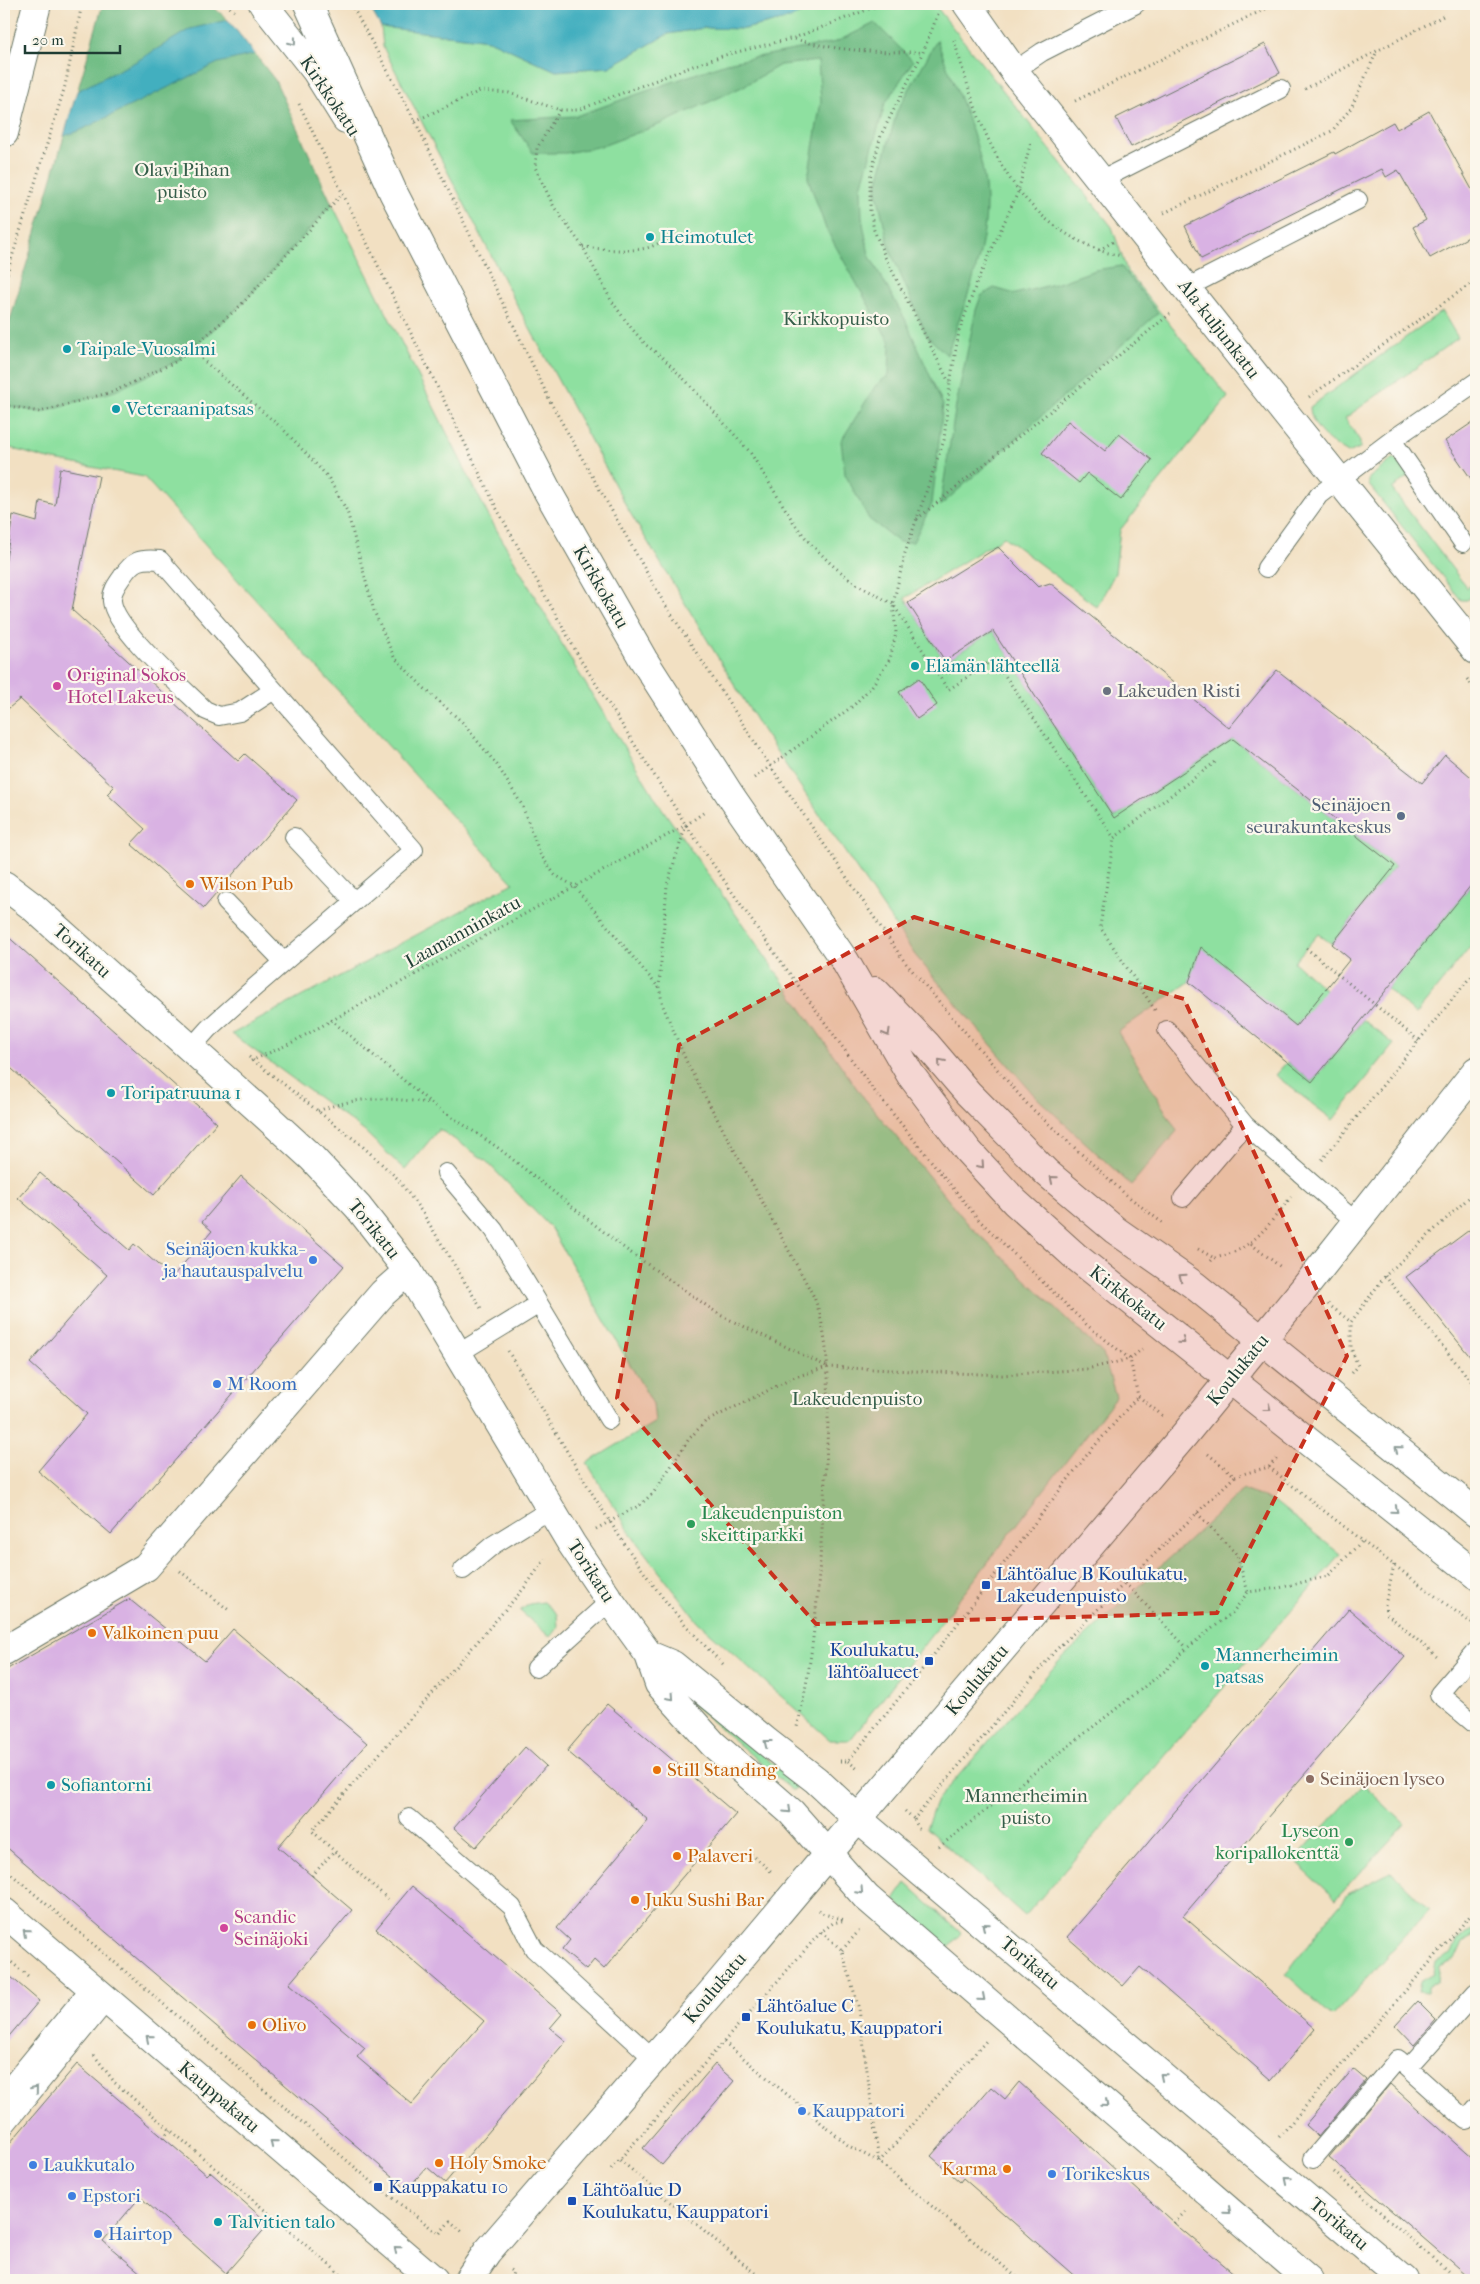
<svg xmlns="http://www.w3.org/2000/svg" width="1480" height="2284" font-family="'IM FELL French Canon',serif">
<style>
.green{fill:#8ee0a0;stroke:#568e6a}
.forest{fill:#72be86;stroke:#487e5d}
.water{fill:#42afbf;stroke:#30767a}
.building{fill:#d9b2e3}
.lines{fill:none;stroke-linecap:round;stroke-linejoin:round}
.lane-casing{stroke:#697666;stroke-width:20}
.street-casing{stroke:#697666;stroke-width:30}
.secondary-casing{stroke:#697666;stroke-width:30}
.path{stroke:#697666;stroke-width:3;stroke-dasharray:1 4;stroke-linecap:butt}
.lane{stroke:#fff;stroke-width:18}
.street{stroke:#fff;stroke-width:28}
.secondary{stroke:#fff;stroke-width:28}
.oneway{stroke:#8f9e9a}
.marked{fill:#c8321e;fill-opacity:0.2;stroke:#c8321e;stroke-width:4;stroke-dasharray:10 6;stroke-linejoin:round}
.culture-dot{fill:#0f9aa8;stroke:#fbf7ec;stroke-width:2}
.hotel-dot{fill:#d1479c;stroke:#fbf7ec;stroke-width:2}
.worship-dot{fill:#6b7280;stroke:#fbf7ec;stroke-width:2}
.service-dot{fill:#5c6f8a;stroke:#fbf7ec;stroke-width:2}
.food-dot{fill:#e8710a;stroke:#fbf7ec;stroke-width:2}
.shop-dot{fill:#3f7fe0;stroke:#fbf7ec;stroke-width:2}
.leisure-dot{fill:#2e9e5b;stroke:#fbf7ec;stroke-width:2}
.transit-dot{fill:#1a4fb4;stroke:#fbf7ec;stroke-width:2}
.education-dot{fill:#8d6e63;stroke:#fbf7ec;stroke-width:2}
.labels{text-anchor:middle;dominant-baseline:central;stroke-width:4.5;stroke-linejoin:round;paint-order:stroke}
.street-label{font-size:19px;fill:#1f3d34;stroke:#fbf7ec}
.park-label{font-size:19px;fill:#355e4a;stroke:#fbf7ec}
.culture-label{font-size:19px;fill:#0d838f;stroke:#fbf7ec;text-anchor:start}
.hotel-label{font-size:19px;fill:#b23c85;stroke:#fbf7ec;text-anchor:start}
.worship-label{font-size:19px;fill:#5b616d;stroke:#fbf7ec;text-anchor:start}
.service-label{font-size:19px;fill:#4e5e75;stroke:#fbf7ec;text-anchor:end}
.food-label{font-size:19px;fill:#c56008;stroke:#fbf7ec;text-anchor:start}
.shop-label{font-size:19px;fill:#366cbe;stroke:#fbf7ec;text-anchor:start}
.leisure-label{font-size:19px;fill:#27864d;stroke:#fbf7ec;text-anchor:start}
.transit-label{font-size:19px;fill:#164399;stroke:#fbf7ec;text-anchor:start}
.education-label{font-size:19px;fill:#785e54;stroke:#fbf7ec;text-anchor:start}
</style>
<rect width="100%" height="100%" fill="#fbf7ec"/>
<filter id="ink" filterUnits="userSpaceOnUse"><feTurbulence type="fractalNoise" baseFrequency=".02" numOctaves="2"/><feDisplacementMap in="SourceGraphic" scale="10" xChannelSelector="R" yChannelSelector="G"/><feConvolveMatrix kernelMatrix="1 2 1 2 8 2 1 2 1" color-interpolation-filters="sRGB"/></filter>
<filter id="wash" filterUnits="userSpaceOnUse"><feTurbulence type="fractalNoise" baseFrequency=".0096" numOctaves="4" result="noise"/><feDisplacementMap in="SourceGraphic" scale="20" xChannelSelector="R" yChannelSelector="G"/><feGaussianBlur stdDeviation="1.12" result="paint"/><feColorMatrix in="noise" values="0 0 0 0 0 0 0 0 0 0 0 0 0 0 0 0 0 1.4 0 .05"/><feComposite in="paint" operator="in"/></filter>
<g filter="url(#wash)">
<rect width="100%" height="100%" fill="#f2e0c2"/>
<path class="green" d="M823,4H934L1112,227L1127,271L1228,397L1120,530L1115,573L1097,607L1004,537L905,598L945,661L993,631L1114,818L1233,739L1395,866L1332,944L1318,934L1294,962L1326,990L1296,1026L1201,948L1189,982L1118,1032L1177,1131L1131,1185L1034,1095L915,955L762,730L629,511L509,290L383,47L381,27L489,40L556,71L609,67L668,34L704,28L744,29L791,18Z
M332,204L487,513L574,665L659,804L860,1093L969,1225L1103,1354L1116,1397L850,1740H830L698,1622L635,1540L587,1463L655,1422L653,1404L550,1227L485,1160L439,1129L405,1170L364,1131L232,1034L513,883L144,477L44,458L4,446V405L40,412L177,361L240,306Z
M1442,311L1458,338L1345,418L1360,441V448L1348,453C1331,443 1311,429 1310,407Z
M1394,458L1412,473L1392,489L1467,588L1476,582V593L1467,600H1461L1369,485V478Z
M1476,879V940L1416,1014L1387,989Z
M1363,1020L1394,1044L1333,1120L1275,1075L1287,1062L1312,1082Z
M1243,1490L1275,1502L1340,1554L1025,1916L926,1828L937,1800L1061,1659Z
M544,1602L557,1614L558,1627L550,1637L520,1611L529,1604Z
M679,1681L798,1786L793,1791L685,1698Z
M1363,1785L1405,1824L1336,1899L1294,1860Z
M1391,1872L1429,1909L1332,2017L1286,1975L1319,1930L1348,1894Z
M906,1883L961,1933L947,1949L894,1900Z
M1476,1929V1935L1463,1942L1455,1960L1440,1967L1438,1980L1427,1987V1993L1418,1992L1420,1982L1434,1974L1436,1962L1452,1953L1458,1938Z"/>
<path class="forest" d="M103,4H210L228,20L275,80L332,204L240,306L177,361L115,391L40,412L4,405V341Z
M875,23L913,61L885,104L861,187L862,218L869,255L905,319L943,405L932,504L913,542H899L869,519L845,474L841,441L876,385L889,375L890,343L826,229L808,178L821,101L818,61L780,65L742,87L661,124L602,146L566,153H533L510,120L576,116L726,63L836,42Z
M937,40C955,90 985,147 986,200C987,253 963,306 947,355L927,336L890,250L876,189L897,111Z
M1121,266L1158,313L940,506L956,405L976,310L981,296L994,288L1015,294L1058,283L1095,270Z"/>
<path class="water" d="M368,4H823L791,18L744,29L704,28L668,34L609,67L556,71L489,40L381,27Z
M228,20L255,54L218,63L81,130L64,136L77,91L137,61L190,29Z"/>
<g id="blocks">
<path class="building" d="M1265,44L1280,73L1131,147L1116,118Z
M1429,111L1476,197V233L1430,258L1413,227L1426,220L1398,170L1386,177L1382,169L1201,259L1185,226L1334,152L1335,154L1393,122L1397,129Z
M1476,420V486L1445,441Z
M1068,421L1105,451L1119,434L1152,460L1121,500L1087,473L1079,483L1042,453Z
M60,468L99,476L72,610L238,761L245,754L297,800L204,908L131,844L145,829L107,794L114,787L20,699L4,712V571L13,515L37,522L40,501L55,505Z
M998,547L1038,587L1050,583L1229,728L1277,670L1422,783L1445,755L1476,781V879L1312,1082L1189,982L1201,947L1296,1026L1350,959L1332,944L1395,866L1233,739L1114,818L993,631L945,661L908,603Z
M919,678L937,705L917,719L899,692Z
M4,933L217,1123L154,1195L4,1062Z
M40,1173L129,1250L134,1244L172,1277L212,1231L202,1222L241,1176L344,1266L111,1534L38,1471L87,1414L30,1363L107,1275L18,1198Z
M1476,1225V1364L1406,1277Z
M129,1599L205,1661L233,1629L367,1743L278,1847L352,1910L289,1984L365,2048L357,2057L412,2104L484,2021L376,1929L412,1886L562,2014L550,2028L566,2041L445,2183L427,2167L407,2189L4,1845V1671Z
M1349,1609L1405,1657L1183,1916L1315,2029L1271,2080L1140,1967L1123,1986L1067,1937Z
M607,1704L736,1814L604,1969L594,1960L586,1970L562,1950L570,1940L557,1928L648,1820L567,1751Z
M525,1747L546,1766L476,1847L454,1828Z
M4,1971L39,2001L4,2042Z
M1417,2001L1436,2020L1414,2045L1395,2025Z
M77,2064L207,2175L210,2172L269,2224L226,2273L140,2197L103,2241L149,2280H4V2150Z
M715,2064L734,2081L662,2165L643,2148Z
M1353,2069L1366,2080L1318,2137L1305,2125Z
M1019,2082L1174,2223L1242,2280H1079L963,2178L960,2182L931,2156L991,2087L1005,2099Z
M1390,2084L1476,2161V2280H1472L1329,2157Z"/>
</g>
</g>
<g filter="url(#ink)">
<use href="#blocks" fill-opacity="0" stroke="#697666" stroke-width="1"/>
<g class="lines">
<g class="lane-casing">
<path id="lane" d="M1014,71L1042,52L1136,4
M1101,180L1281,89
M1186,288L1358,200
M1392,440L1463,543
M1266,568L1319,495L1392,440L1476,382
M294,837L354,901
M226,902L284,962
M1167,1030L1245,1125L1356,1222
M191,1048L208,1029L255,987L414,850L160,560C140,558 133,560 122,577C117,584 111,592 112,601C114,628 184,689 205,710L219,716L240,712L274,690
M446,1173L494,1230L539,1304L459,1353
M1183,1198L1245,1125
M539,1304L609,1420
M463,1570L493,1545L551,1509
M1476,1651L1439,1694L1476,1725
M536,1668L610,1601
M409,1818L512,1907L534,1949L654,2059
M1408,2068L1476,1992
M4,2127L106,2002
M1313,2159L1398,2059L1466,2120L1476,2108"/>
</g>
<g class="street-casing">
<path id="street" d="M967,4L1014,71L1286,414L1476,650
M4,1651L146,1567L383,1293L408,1271
M4,1912L434,2280
M4,2101L94,1991
M468,2280L487,2252L717,1986L827,1855"/>
</g>
<g class="secondary-casing">
<path id="secondary" d="M263,4L316,71L346,119
M308,4L393,192L548,492L643,659L730,795L845,961L910,1074L968,1151L1015,1202L1075,1256L1476,1575
M4,133L37,4
M4,885L33,907L265,1115L312,1158L358,1207L408,1271L571,1543L610,1601L649,1655L659,1684L713,1744L791,1812L866,1897L1309,2280
M875,991L927,1045L968,1093L1047,1173L1115,1230L1194,1285L1476,1513
M649,1655L673,1665L767,1742L816,1780L858,1819L1404,2280
M827,1855L1185,1434L1306,1286L1476,1071"/>
</g>
<path class="path" d="M226,4L234,11
M351,4L415,121L552,405L664,603L771,767L904,961L1028,1105L1124,1193L1165,1225
M938,14L923,52L881,135L870,178V210L874,230L885,257L949,382
M795,39C842,52 875,52 923,52
M954,40C980,128 1005,213 1099,250C1106,253 1114,254 1121,256
M1305,89L1445,15
M1075,101L1269,7
M299,104L497,509L582,662L686,825L759,931L872,1088L979,1220L1088,1326L1130,1359L1138,1396L1163,1416
M560,110L537,148L535,167L554,207L583,247L611,300L628,324L646,345L663,358L689,384L750,452L794,523L808,541L831,564L856,584L893,604L948,690L994,659L1114,838
M415,121L480,91L509,93L560,110H578L693,66L725,55L794,38L882,4
M1164,213L1332,131L1351,108L1377,51
M583,247C604,249 643,255 660,242
M1099,250L1113,242
M4,283L65,86L82,4
M190,349L284,430L328,477L347,511L374,611L394,657L422,686L462,722L497,765L522,805L540,854L555,875L574,886L658,987
M1309,397L1476,280
M4,405L40,412L115,391L177,361L240,306L342,194
M917,519L1170,314
M1467,679L1476,691
M754,778L853,706L872,686L890,659L896,633L893,604L905,553L944,440L950,383L959,332L977,282L1018,192L1031,141
M686,825L667,885L659,987L663,1006L688,1065L814,1297C836,1353 827,1436 824,1497C819,1574 816,1652 797,1727
M1306,948L1419,1041
M1155,1010L1100,927L1114,838L1218,760
M331,1020L431,1103L497,1147L624,1248L720,1315L826,1366
M249,1057L360,1144L397,1178L422,1212L482,1310
M251,1061L289,1044L686,825L706,811
M318,1111C360,1095 387,1098 431,1103
M1322,1160L1476,970
M1251,1244L1282,1268
M1198,1249L1214,1258
M1211,1261L1214,1258C1253,1251 1267,1226 1291,1197
M1385,1276L1476,1387
M1328,1304L1351,1322
M508,1351C556,1431 601,1515 657,1590C677,1617 700,1641 723,1664
M1352,1373L1358,1366L1351,1348V1322L1385,1276L1476,1191
M1208,1454L1235,1476L1269,1467L1278,1457
M1269,1467L1362,1541L1474,1625
M1197,1513L1237,1555L1248,1592
M596,1529L640,1505L654,1492L689,1439L705,1422L795,1377L827,1367L1002,1375L1087,1369L1130,1359L1142,1349
M1394,1565L1385,1605L1386,1613L1437,1657
M180,1571L230,1611
M1125,1583L1187,1648
M840,1761H848L929,1661L1086,1456L1138,1396
M848,1761L859,1770
M905,1811L914,1819
M919,1829L914,1819L1055,1651L1235,1476
M939,1847L1166,1670L1187,1648L1232,1613L1248,1592L1279,1588L1328,1576L1362,1541
M751,1854L773,1873
M4,1868L378,2187L439,2234L450,2221L464,2233
M312,1876L334,1851
M388,1899L312,1831L525,1587L545,1559
M819,1910L824,1914L845,1920
M821,1932L842,1950L859,2009L879,2162
M842,1950L859,1931
M4,1956L28,1976
M724,2042L849,2146L879,2162L1020,2280
M94,2055L115,2083L347,2280
M1279,2137L1476,1909
M163,2138L170,2130
M620,2160L763,2280
M879,2162L986,2041
M611,2169L821,1932L833,1923L845,1920
M1334,2172L1458,2280
M1174,2223L1185,2212
M510,2270L513,2272L511,2280"/>
<use href="#lane" class="lane"/>
<use href="#street" class="street"/>
<use href="#secondary" class="secondary"/>
</g>
<defs><path id="oneway-chevron" d="M-2-3.5L2.5 0L-2 3.5" fill="none" stroke-width="1.6" stroke-linecap="round" stroke-linejoin="round" transform="scale(1.25)"/></defs>
<g class="oneway">
<use href="#oneway-chevron" transform="translate(293 42) rotate(52)"/>
<use href="#oneway-chevron" transform="translate(887 1033) rotate(60)"/>
<use href="#oneway-chevron" transform="translate(941 1062) rotate(-131)"/>
<use href="#oneway-chevron" transform="translate(981 1165) rotate(48)"/>
<use href="#oneway-chevron" transform="translate(1053 1179) rotate(-140)"/>
<use href="#oneway-chevron" transform="translate(1182 1277) rotate(-145)"/>
<use href="#oneway-chevron" transform="translate(1182 1341) rotate(39)"/>
<use href="#oneway-chevron" transform="translate(1268 1408) rotate(38)"/>
<use href="#oneway-chevron" transform="translate(1398 1449) rotate(-141)"/>
<use href="#oneway-chevron" transform="translate(1395 1510) rotate(39)"/>
<use href="#oneway-chevron" transform="translate(671 1697) rotate(48)"/>
<use href="#oneway-chevron" transform="translate(767 1743) rotate(-142)"/>
<use href="#oneway-chevron" transform="translate(788 1810) rotate(44)"/>
<use href="#oneway-chevron" transform="translate(860 1891) rotate(47)"/>
<use href="#oneway-chevron" transform="translate(985 1926) rotate(-140)"/>
<use href="#oneway-chevron" transform="translate(26 1932) rotate(-139)"/>
<use href="#oneway-chevron" transform="translate(982 1998) rotate(41)"/>
<use href="#oneway-chevron" transform="translate(149 2038) rotate(-140)"/>
<use href="#oneway-chevron" transform="translate(1163 2076) rotate(-140)"/>
<use href="#oneway-chevron" transform="translate(35 2089) rotate(-51)"/>
<use href="#oneway-chevron" transform="translate(1105 2104) rotate(41)"/>
<use href="#oneway-chevron" transform="translate(273 2143) rotate(-140)"/>
<use href="#oneway-chevron" transform="translate(1287 2180) rotate(-140)"/>
<use href="#oneway-chevron" transform="translate(1228 2211) rotate(41)"/>
<use href="#oneway-chevron" transform="translate(397 2249) rotate(-140)"/>
</g>
</g>
<path class="marked" d="M914,917L1184,999L1347,1356L1217,1613L816,1624L617,1398L679,1045Z"/>
<g class="culture-dot">
<circle cx="650" cy="237" r="5"/>
<circle cx="67" cy="349" r="5"/>
<circle cx="116" cy="409" r="5"/>
<circle cx="915" cy="666" r="5"/>
<circle cx="111" cy="1093" r="5"/>
<circle cx="1205" cy="1666" r="5"/>
<circle cx="51" cy="1785" r="5"/>
<circle cx="218" cy="2222" r="5"/>
</g>
<g class="hotel-dot">
<circle cx="57" cy="686" r="5"/>
<circle cx="224" cy="1928" r="5"/>
</g>
<circle class="worship-dot" cx="1107" cy="691" r="5"/>
<circle class="service-dot" cx="1401" cy="816" r="5"/>
<g class="food-dot">
<circle cx="190" cy="884" r="5"/>
<circle cx="92" cy="1633" r="5"/>
<circle cx="657" cy="1770" r="5"/>
<circle cx="677" cy="1856" r="5"/>
<circle cx="635" cy="1900" r="5"/>
<circle cx="252" cy="2025" r="5"/>
<circle cx="439" cy="2163" r="5"/>
<circle cx="1007" cy="2169" r="5"/>
</g>
<g class="shop-dot">
<circle cx="313" cy="1260" r="5"/>
<circle cx="217" cy="1384" r="5"/>
<circle cx="802" cy="2111" r="5"/>
<circle cx="33" cy="2165" r="5"/>
<circle cx="1052" cy="2174" r="5"/>
<circle cx="72" cy="2196" r="5"/>
<circle cx="98" cy="2234" r="5"/>
</g>
<g class="leisure-dot">
<circle cx="691" cy="1524" r="5"/>
<circle cx="1349" cy="1842" r="5"/>
</g>
<g class="transit-dot">
<rect x="981" y="1580" width="10" height="10" rx="2.5"/>
<rect x="924" y="1656" width="10" height="10" rx="2.5"/>
<rect x="741" y="2012" width="10" height="10" rx="2.5"/>
<rect x="373" y="2182" width="10" height="10" rx="2.5"/>
<rect x="567" y="2196" width="10" height="10" rx="2.5"/>
</g>
<circle class="education-dot" cx="1310" cy="1779" r="5"/>
<g class="labels">
<g class="street-label">
<text transform="translate(330 96) rotate(56)">Kirkkokatu</text>
<text transform="translate(1219 329) rotate(52)">Ala-kuljunkatu</text>
<text transform="translate(601 587) rotate(60)">Kirkkokatu</text>
<text transform="translate(463 932) rotate(-29)">Laamanninkatu</text>
<text transform="translate(82 951) rotate(42)">Torikatu</text>
<text transform="translate(374 1229) rotate(51)">Torikatu</text>
<text transform="translate(1128 1298) rotate(38)">Kirkkokatu</text>
<text transform="translate(1238 1370) rotate(-51)">Koulukatu</text>
<text transform="translate(591 1571) rotate(57)">Torikatu</text>
<text transform="translate(977 1680) rotate(-50)">Koulukatu</text>
<text transform="translate(1030 1963) rotate(40)">Torikatu</text>
<text transform="translate(715 1988) rotate(-50)">Koulukatu</text>
<text transform="translate(219 2097) rotate(40)">Kauppakatu</text>
<text transform="translate(1339 2224) rotate(40)">Torikatu</text>
</g>
<g class="park-label">
<text x="182" y="170">Olavi Pihan<tspan x="182" dy="22">puisto</tspan></text>
<text x="836" y="319">Kirkkopuisto</text>
<text x="857" y="1399">Lakeudenpuisto</text>
<text x="1026" y="1796">Mannerheimin<tspan x="1026" dy="22">puisto</tspan></text>
</g>
<g class="culture-label">
<text x="660" y="237">Heimotulet</text>
<text x="77" y="349">Taipale-Vuosalmi</text>
<text x="126" y="409">Veteraanipatsas</text>
<text x="925" y="666">Elämän lähteellä</text>
<text x="121" y="1093">Toripatruuna 1</text>
<text x="1215" y="1655">Mannerheimin<tspan x="1215" dy="22">patsas</tspan></text>
<text x="61" y="1785">Sofiantorni</text>
<text x="228" y="2222">Talvitien talo</text>
</g>
<g class="hotel-label">
<text x="67" y="675">Original Sokos<tspan x="67" dy="22">Hotel Lakeus</tspan></text>
<text x="234" y="1917">Scandic<tspan x="234" dy="22">Seinäjoki</tspan></text>
</g>
<g class="worship-label">
<text x="1117" y="691">Lakeuden Risti</text>
</g>
<g class="service-label">
<text x="1391" y="805">Seinäjoen<tspan x="1391" dy="22">seurakuntakeskus</tspan></text>
</g>
<g class="food-label">
<text x="200" y="884">Wilson Pub</text>
<text x="102" y="1633">Valkoinen puu</text>
<text x="667" y="1770">Still Standing</text>
<text x="687" y="1856">Palaveri</text>
<text x="645" y="1900">Juku Sushi Bar</text>
<text x="262" y="2025">Olivo</text>
<text x="449" y="2163">Holy Smoke</text>
<text x="997" y="2169" text-anchor="end">Karma</text>
</g>
<g class="shop-label">
<text x="303" y="1249" text-anchor="end">Seinäjoen kukka-<tspan x="303" dy="22">ja hautauspalvelu</tspan></text>
<text x="227" y="1384">M Room</text>
<text x="812" y="2111">Kauppatori</text>
<text x="43" y="2165">Laukkutalo</text>
<text x="1062" y="2174">Torikeskus</text>
<text x="82" y="2196">Epstori</text>
<text x="108" y="2234">Hairtop</text>
</g>
<g class="leisure-label">
<text x="701" y="1513">Lakeudenpuiston<tspan x="701" dy="22">skeittiparkki</tspan></text>
<text x="1339" y="1831" text-anchor="end">Lyseon<tspan x="1339" dy="22">koripallokenttä</tspan></text>
</g>
<g class="transit-label">
<text x="996" y="1574">Lähtöalue B Koulukatu,<tspan x="996" dy="22">Lakeudenpuisto</tspan></text>
<text x="919" y="1650" text-anchor="end">Koulukatu,<tspan x="919" dy="22">lähtöalueet</tspan></text>
<text x="756" y="2006">Lähtöalue C<tspan x="756" dy="22">Koulukatu, Kauppatori</tspan></text>
<text x="388" y="2187">Kauppakatu 10</text>
<text x="582" y="2190">Lähtöalue D<tspan x="582" dy="22">Koulukatu, Kauppatori</tspan></text>
</g>
<g class="education-label">
<text x="1320" y="1779">Seinäjoen lyseo</text>
</g>
</g>
<rect width="1480" height="2284" fill="none" stroke="#fbf7ec" stroke-width="20"/>
<path d="M25 45v8h95v-8" fill="none" stroke="#1f3d34" stroke-width="2.5"/>
<text x="32" y="45" font-size="15" fill="#1f3d34" stroke="#fbf7ec" stroke-width="4" paint-order="stroke">20 m</text>
</svg>
